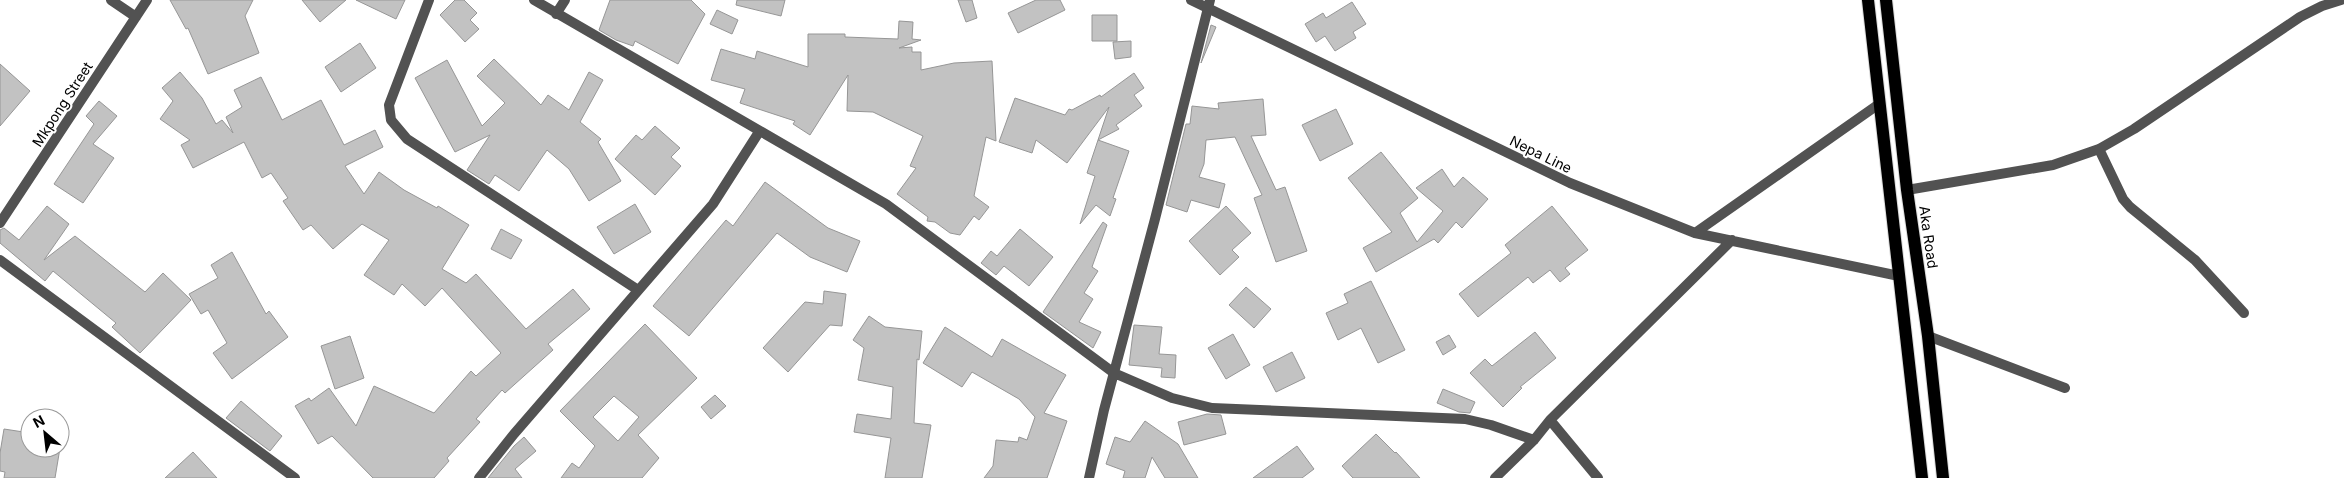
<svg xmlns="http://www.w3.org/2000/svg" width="2344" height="478" font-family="Inter,sans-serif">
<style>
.building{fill:#c2c2c2;stroke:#969696;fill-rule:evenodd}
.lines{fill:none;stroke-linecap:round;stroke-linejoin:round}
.primary-casing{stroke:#dbdbdb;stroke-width:14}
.street{stroke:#525252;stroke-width:10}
.primary{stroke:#000;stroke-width:12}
.labels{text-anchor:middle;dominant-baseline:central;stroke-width:4;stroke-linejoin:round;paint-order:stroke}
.street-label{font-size:14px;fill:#000;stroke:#fff}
</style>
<rect width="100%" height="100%" fill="#fff"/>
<path class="building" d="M170,0H253L245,16L259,53L208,74L188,28L186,29Z
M302,0H346L320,22Z
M356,0H405L396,19Z
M455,0H464L477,13L470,20L479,29L465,42L440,15Z
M610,0H691L705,14L678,64L635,41L633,46L616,40L599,30Z
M737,0H785L781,16L736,5Z
M958,0H972L977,18L966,22Z
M1036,0H1060L1065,10L1018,33L1008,13Z
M1352,2L1366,24L1353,32L1356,38L1335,51L1325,36L1316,42L1305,24L1323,13L1326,18Z
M717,10L738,20L732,34L710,24Z
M1092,15H1117V41H1092Z
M899,21L913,22L912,39L921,40L899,48L912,47V52H921V70L954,63L992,61L996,141L986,137L974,196L989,207L979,220L974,216L960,235L950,233L935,222L927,221L928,217L897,194L916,168L910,166L923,136L873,112L847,111L848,75L810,135L793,124L795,121L740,103L745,89L711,80L721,49L755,59L757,51L808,67V34H845V37L898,39Z
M1211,25L1216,27L1201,63Z
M1131,41V57L1115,59L1113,42Z
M360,43L376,68L341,92L325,67Z
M494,59L541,105L548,95L569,110L589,72L603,80L580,122L601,139L598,142L621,181L589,201L569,169L547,150L519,191L495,175L489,184L467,170L490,135L455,152L415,78L447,60L482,126L505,103L477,76Z
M0,64L30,91L0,126Z
M180,72L202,98L216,124L222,120L233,133L226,117L242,107L234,90L261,77L282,120L321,100L344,145L375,130L383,147L345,166L364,194L379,172L404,190L437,208L438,206L469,225L442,269L466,283L476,274L526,329L573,289L590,309L548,344L553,350L505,393L502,390L476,419L480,422L447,458L449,461L434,478H373L332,436L318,444L295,406L309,398L311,401L329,388L356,426L374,386L434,413L471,371L476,376L501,353L442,288L425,306L402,284L394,295L364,275L389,240L362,224L333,249L311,225L303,230L283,201L288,198L271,173L262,178L244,142L193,168L181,145L190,140L160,119L173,101L162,88Z
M1134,73L1144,88L1134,95L1142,106L1116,125L1119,129L1098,140L1109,107L1067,163L1036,140L1032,153L999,142L1015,98L1065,115L1069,109L1072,110L1100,95L1101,97Z
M1263,99L1266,135L1251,136L1276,190L1285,187L1307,251L1276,262L1254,198L1262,195L1235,137L1206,140L1204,164L1199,177L1225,184L1219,208L1191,200L1187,212L1166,205L1186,124H1190L1192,106L1219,109L1218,103Z
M99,101L117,116L93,144L114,158L83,203L54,184L94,124L86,116Z
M1336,109L1353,144L1320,161L1302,125Z
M655,126L680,148L671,157L681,166L655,195L615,159L636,135L642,140Z
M1098,140L1129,151L1113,198L1116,199L1110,216L1096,205L1080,224L1095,176L1087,173Z
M1381,152L1418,198L1400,213L1417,242L1443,211L1416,188L1442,169L1454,187L1463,177L1488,199L1462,228L1456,222L1438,243L1434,239L1376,272L1363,248L1392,232L1348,178Z
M765,182L828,228L860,241L847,272L810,257L777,233L689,336L653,306L726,220L733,226Z
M635,204L651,232L614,254L597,227Z
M47,206L69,224L44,260L75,236L145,292L163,273L191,300L140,353L112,327L116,323L53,271L45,281L0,243V230L4,228L19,240Z
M1226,206L1251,233L1232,250L1239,257L1220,275L1189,241Z
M1552,206L1588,250L1565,268L1570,274L1560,282L1550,270L1533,283L1528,277L1478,317L1459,294L1511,253L1505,245Z
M1103,222L1107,225L1092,267L1098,271L1084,293L1093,299L1079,322L1101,332L1093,348L1043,312Z
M501,229L522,240L511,259L491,249Z
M1020,229L1053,257L1029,286L1004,266L996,275L981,263L991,251L997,256Z
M232,252L266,314L269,311L288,337L232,379L213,353L227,343L208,310L201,314L189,294L218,278L211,265Z
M1371,281L1405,350L1378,363L1361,328L1338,340L1326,313L1348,303L1344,294Z
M1246,287L1271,309L1254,328L1229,305Z
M824,291L846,294L842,326L830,325L788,372L763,348L805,302L823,304Z
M869,316L885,327L922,331L919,360L917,359L914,423L931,425L922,478H885L891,438L854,432L857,414L891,419L893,387L858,380L864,348L853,340Z
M645,324L697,378L638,435L659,458L642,478H561L572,463L579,468L595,446L560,411ZM614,396L639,417L618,441L593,417Z
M1134,325L1162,327L1159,354L1176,355L1175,378L1161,377L1162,368L1129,365Z
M945,327L992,357L1002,339L1066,375L1044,413L1067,421L1047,478H984L993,466L996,440L1018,442L1019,437L1027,440L1035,417L1019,399L972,372L962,387L923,363Z
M1535,332L1556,358L1520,387L1522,388L1503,407L1470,373L1485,359L1492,366Z
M1233,334L1250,365L1226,379L1208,348Z
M1449,335L1456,347L1443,355L1436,342Z
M350,336L364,378L335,389L321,346Z
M1292,352L1305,378L1276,392L1263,367Z
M1443,389L1475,402L1470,413L1459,412L1437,403Z
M715,395L726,406L711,419L701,407Z
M241,401L282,436L270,451L226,418Z
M1207,414L1221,415L1226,434L1184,445L1178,422Z
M1145,421L1178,444L1198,478H1165L1152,457L1145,478H1123L1125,471L1106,464L1115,437L1130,442Z
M4,429L30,433V448H60L55,478H4L5,472L0,471V453Z
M1376,434L1395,453L1396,452L1420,478H1353L1342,466Z
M524,437L536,451L515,469L522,478H488L514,446Z
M1297,446L1314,469L1302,478H1253Z
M193,452L217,478H165Z"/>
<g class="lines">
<g class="primary-casing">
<path id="primary" d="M1868,0L1922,478
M1886,0L1907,190L1928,336L1943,478"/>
</g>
<path class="street" d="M111,0L136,17
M429,0L389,105L391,120L407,139L638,290
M534,0L886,204L1114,373L1172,398L1212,408L1465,419L1491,425L1534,440
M1191,0L1570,183L1695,233L1899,276
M556,14L565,0
M2099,149L2123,199L2130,207L2195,260L2244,313
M1907,190L2053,165L2099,149L2134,129L2300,17L2322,6L2341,0
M0,223L147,0
M1695,233L1879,104
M0,260L295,478
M1928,336L2065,388
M1550,420L1598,478
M479,478L514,434L713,204L759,132
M1089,478L1104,410L1155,219L1210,0
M1495,478L1534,440L1550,420L1732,240"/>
<use href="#primary" class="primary"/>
</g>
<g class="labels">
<g class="street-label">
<text transform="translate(62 104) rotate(-57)">Mkpong Street</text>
<text transform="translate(1541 154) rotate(26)">Nepa Line</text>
<text transform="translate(1929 237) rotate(82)">Aka Road</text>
</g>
</g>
<g transform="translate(45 433) rotate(332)"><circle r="24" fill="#ffffff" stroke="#999999"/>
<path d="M0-4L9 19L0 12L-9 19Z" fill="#000000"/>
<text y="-8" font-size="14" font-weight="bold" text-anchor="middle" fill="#000000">N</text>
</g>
</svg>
